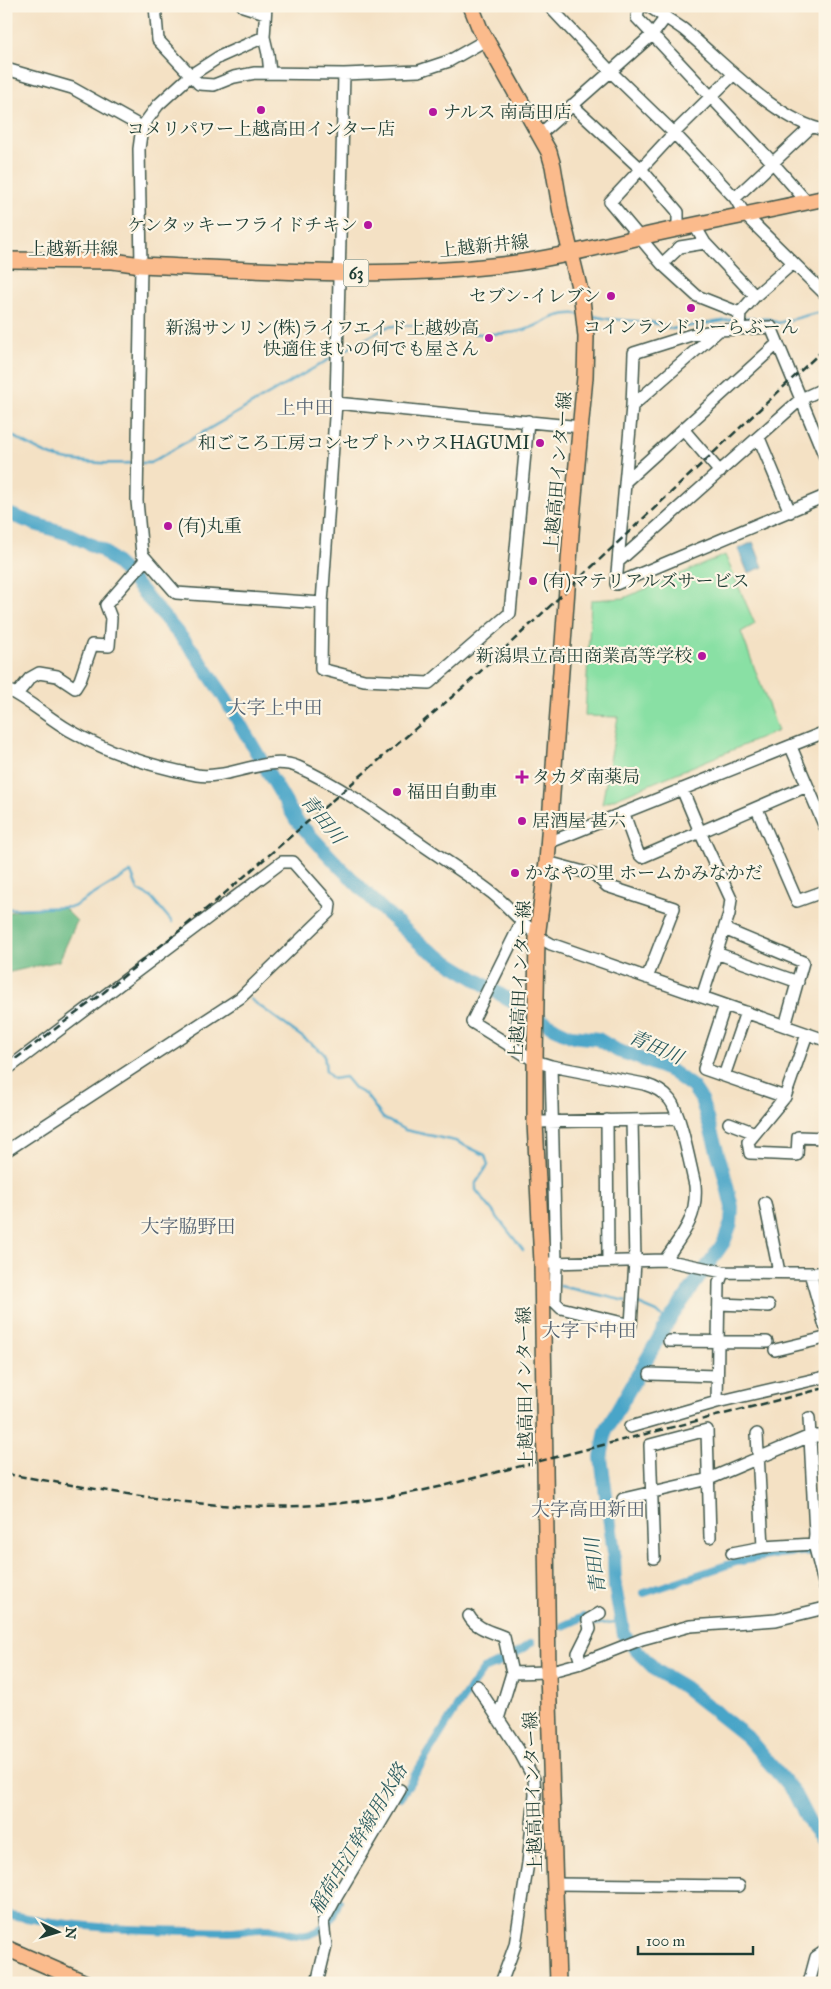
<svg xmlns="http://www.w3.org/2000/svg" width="831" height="1989" font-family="'IM FELL Great Primer','Noto Serif JP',serif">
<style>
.green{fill:#89e0a4;stroke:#548e6c}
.forest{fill:#6ebe8a;stroke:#467e5f}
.water{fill:#4aa5c8;stroke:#34717e}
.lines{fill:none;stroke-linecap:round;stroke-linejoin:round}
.stream{stroke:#4aa5c8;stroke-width:2.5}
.canal{stroke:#4aa5c8;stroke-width:8}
.river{stroke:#4aa5c8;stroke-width:14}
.minor-casing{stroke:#3f564a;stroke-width:14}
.major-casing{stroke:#3f564a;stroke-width:18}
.minor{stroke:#fff;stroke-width:11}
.major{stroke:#fbbb8c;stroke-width:15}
.rail{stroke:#1f3d34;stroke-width:2.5;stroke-dasharray:8 4;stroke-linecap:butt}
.poi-dot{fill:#b5179e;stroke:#fcf5e5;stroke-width:2}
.labels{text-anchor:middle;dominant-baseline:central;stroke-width:4.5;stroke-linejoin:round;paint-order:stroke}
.shield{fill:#fcf5e5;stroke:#617469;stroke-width:1}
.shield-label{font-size:16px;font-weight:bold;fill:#1f3d34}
.poi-label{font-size:18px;fill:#1f3d34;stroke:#fcf5e5;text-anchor:start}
.street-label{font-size:18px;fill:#1f3d34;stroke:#fcf5e5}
.neighbourhood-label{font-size:19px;fill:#566473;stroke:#fcf5e5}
.water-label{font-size:19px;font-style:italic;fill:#2c5c60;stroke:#fcf5e5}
</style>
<rect width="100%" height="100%" fill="#fcf5e5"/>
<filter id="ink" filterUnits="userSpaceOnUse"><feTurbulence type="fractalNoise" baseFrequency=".02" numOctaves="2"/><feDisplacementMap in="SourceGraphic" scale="10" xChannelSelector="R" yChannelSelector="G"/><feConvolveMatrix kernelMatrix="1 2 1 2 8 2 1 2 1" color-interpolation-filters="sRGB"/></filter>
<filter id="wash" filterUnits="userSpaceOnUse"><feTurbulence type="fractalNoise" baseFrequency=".0096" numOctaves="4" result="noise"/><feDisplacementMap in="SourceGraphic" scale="20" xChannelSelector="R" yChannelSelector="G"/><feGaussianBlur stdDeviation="1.12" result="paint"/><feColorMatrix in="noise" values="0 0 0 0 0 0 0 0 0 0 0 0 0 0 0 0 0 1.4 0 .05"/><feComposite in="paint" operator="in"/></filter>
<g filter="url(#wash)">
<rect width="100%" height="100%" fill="#f4e1c4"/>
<path class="green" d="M725,555L755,624L741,632L778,731L602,804L618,717L585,716L591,600L624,598Z"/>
<path class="forest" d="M63,907L77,921L59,961L6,973V913L24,909Z"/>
<path class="water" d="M753,542L763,567L748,573L738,549Z"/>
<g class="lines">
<path class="stream" d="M588,315L608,319L651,322L672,329L735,319
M743,318L769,319L778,323L816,313H825
M342,352L387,327C420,320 453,335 486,334C496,334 509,334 520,331C542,327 551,312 578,314
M6,433C21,440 36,450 52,456C72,463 112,464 134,463
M142,463H150L333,357
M6,909L73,907L131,872L138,890L152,898L172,922
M250,999L324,1053L326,1071L333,1079L345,1077L355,1089L366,1095L383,1118L405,1130L455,1141L485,1155L488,1165L476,1183V1190L523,1250
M560,1286L626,1301
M636,1303L657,1312L668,1322
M593,1625L622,1621"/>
<path class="canal" d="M644,1593L736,1562L778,1554L825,1550
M563,1626L583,1617
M401,1797L461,1701L484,1669L504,1661L531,1643
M6,1914C79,1930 155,1930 229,1932C242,1932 254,1928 267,1929C281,1929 297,1939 311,1934C330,1927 332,1918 339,1901"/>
<path class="river" d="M6,513L35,524L69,534L102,550L123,569L194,652L223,695L296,820L338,865L383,910L424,947L556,1029L571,1036L598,1039L618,1051L631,1055L671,1071L693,1087L701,1099L723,1170L732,1207L731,1223L724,1242L668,1322L606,1430L601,1458L614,1553L615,1587L624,1635L635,1649L657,1671L684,1687L747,1737L793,1791L810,1824L825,1842"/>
</g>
</g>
<g filter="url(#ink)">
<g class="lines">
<g class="minor-casing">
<path id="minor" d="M155,6L158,40L199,84L214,85L234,77L255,73L344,74L419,71L449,61L486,40
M243,6L265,13
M266,6L264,37L268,54L270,73
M549,6L610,71L674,133L735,198L745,215L825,294
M639,6L637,18L773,163L807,202
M648,6C660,14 672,21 683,29C721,60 777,122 825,130
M264,37L219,57L191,75L158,105L142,127L139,149L141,265L137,501L142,554L176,593L322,603
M6,69L72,88L142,127
M344,74L336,403L322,603L321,669L364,680L429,683L510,613L528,421
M734,74L674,133L610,202L662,264L697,296L740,313L739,329
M572,105L641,169L678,212V229
M539,135L653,34L666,17
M735,198L811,127
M695,226L705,243L755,296L740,313
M662,264L680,247L705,243
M755,296L792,264
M336,403L581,427
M632,406L718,331
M683,429L720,472
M759,438L790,512
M825,457L771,327L719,330L691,335L634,353L632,406L616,584L825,496
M626,481L777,344
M619,561L801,399L825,388
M6,689C29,700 47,717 69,730C108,753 154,767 197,775C229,780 268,754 298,767C339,785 383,817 420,843C444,860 469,875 492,893C512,909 528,932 551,944L825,1040
M17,694L30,678L39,673L57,676L75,688L80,680L92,645L109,646L111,618L106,605L146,559
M791,747L825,827
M682,789L700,832L731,899L729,914L702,997
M757,809L797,901L825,891
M624,814L638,853L642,857L807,786
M548,843L825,732
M547,862L595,875L607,886L674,908L647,978
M522,921L472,1022L535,1061L551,1066L644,1084C654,1087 663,1091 670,1100C681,1114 690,1165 695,1185C698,1218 682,1235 665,1260
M724,929L803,962L785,1026
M716,953L798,982
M725,1005L704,1069L785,1097L807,1034
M551,1066L556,1263L555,1302L561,1308L631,1325L635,1261L632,1120
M6,1070L282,862H293L330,904L329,912L240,998L6,1151
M724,1076L746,1012
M785,1097L748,1142L750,1153L797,1155L798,1137L825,1138
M607,1120L608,1261
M535,1122L678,1119
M729,1123L755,1133
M765,1203L779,1272
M550,1263L665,1260L723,1272L825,1273
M810,1273L825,1326
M719,1304L769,1306
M669,1341L767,1342
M775,1350L825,1338
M650,1374L717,1376
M717,1402L719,1283L723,1272
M630,1427L717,1402L825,1377
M757,1434L763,1547L814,1544L815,1534L809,1418
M623,1499L709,1479L810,1436H825
M814,1544L825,1587
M732,1553L763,1547
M654,1558L650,1445L707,1430L710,1537
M469,1616C475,1628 492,1632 504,1637L512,1673L498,1719
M581,1663L578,1653L590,1629L588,1620L600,1613
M512,1673L548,1672L581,1663L642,1639L690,1626L776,1620L825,1608
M477,1686L518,1749L534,1779L535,1795L528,1863L515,1945L501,1983
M555,1884L739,1886
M317,1983L326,1946L323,1922L337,1896L400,1790
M809,1983L816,1957L825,1951"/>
</g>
<g class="major-casing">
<path id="major" d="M471,6L480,29L549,152L553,166L561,213L582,299L586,337L585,377L573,507L547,862L537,937L535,1061V1122L542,1263L548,1672L558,1983
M6,260L113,261L141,265C258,270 375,279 492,266C543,261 590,249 640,237C701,223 763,212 825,198
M6,1948L86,1983"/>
</g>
<use href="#minor" class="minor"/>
<use href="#major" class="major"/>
<path class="rail" d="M6,1066L103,993L217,900L467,684L825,348
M6,1474C82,1486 159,1502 236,1506C306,1509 374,1502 443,1486L825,1388"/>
</g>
</g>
<g class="poi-dot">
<circle cx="261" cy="110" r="5"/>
<circle cx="433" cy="112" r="5"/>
<circle cx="368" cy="225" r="5"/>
<circle cx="611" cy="296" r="5"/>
<circle cx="691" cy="308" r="5"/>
<circle cx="489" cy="338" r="5"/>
<circle cx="540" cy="443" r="5"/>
<circle cx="168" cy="526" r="5"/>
<circle cx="533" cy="581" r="5"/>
<circle cx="702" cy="656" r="5"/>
<path d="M519.5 769.5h5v5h5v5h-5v5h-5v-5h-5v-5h5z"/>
<circle cx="397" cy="792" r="5"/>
<circle cx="522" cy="821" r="5"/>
<circle cx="515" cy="873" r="5"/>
</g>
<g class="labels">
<rect class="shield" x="343.5" y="259.5" width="25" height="27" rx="4"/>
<g class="shield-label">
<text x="356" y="273">63</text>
</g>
<g class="poi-label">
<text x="443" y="112">ナルス 南高田店</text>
<text x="261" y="129" text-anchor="middle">コメリパワー上越高田インター店</text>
<text x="358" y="225" text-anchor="end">ケンタッキーフライドチキン</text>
<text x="601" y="296" text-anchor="end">セブン-イレブン</text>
<text x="691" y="327" text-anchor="middle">コインランドリーらぶーん</text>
<text x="479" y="328" text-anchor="end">新潟サンリン(株)ライフエイド上越妙高<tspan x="479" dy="21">快適住まいの何でも屋さん</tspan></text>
<text x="530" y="443" text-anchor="end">和ごころ工房コンセプトハウスHAGUMI</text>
<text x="178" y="526">(有)丸重</text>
<text x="543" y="581">(有)マテリアルズサービス</text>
<text x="692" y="656" text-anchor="end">新潟県立高田商業高等学校</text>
<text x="532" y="777">タカダ南薬局</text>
<text x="407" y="792">福田自動車</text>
<text x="532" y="821">居酒屋 甚六</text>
<text x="525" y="873">かなやの里 ホームかみなかだ</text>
</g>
<g class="street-label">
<text transform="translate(484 246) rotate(-6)">上越新井線</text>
<text x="73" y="249">上越新井線</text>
<text transform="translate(558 472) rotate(-85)">上越高田インター線</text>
<text transform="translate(520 981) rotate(-87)">上越高田インター線</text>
<text transform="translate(525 1387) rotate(-91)">上越高田インター線</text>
<text transform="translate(533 1792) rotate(-92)">上越高田インター線</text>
</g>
<g class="neighbourhood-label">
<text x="305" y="407">上中田</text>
<text x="275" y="707">大字上中田</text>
<text x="188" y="1226">大字脇野田</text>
<text x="589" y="1330">大字下中田</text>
<text x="588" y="1509">大字高田新田</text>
</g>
<g class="water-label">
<text transform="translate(323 819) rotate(51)">青田川</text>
<text transform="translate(656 1047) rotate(24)">青田川</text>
<text transform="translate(595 1566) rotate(-97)">青田川</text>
<text transform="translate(358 1839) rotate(-59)">稲荷中江幹線用水路</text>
</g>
</g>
<rect width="831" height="1989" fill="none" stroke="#fcf5e5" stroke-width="25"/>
<g transform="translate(58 1932) rotate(95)" stroke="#fcf5e5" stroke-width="4" paint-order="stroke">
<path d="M0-4L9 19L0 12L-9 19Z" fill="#1f3d34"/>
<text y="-8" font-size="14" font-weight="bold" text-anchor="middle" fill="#1f3d34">N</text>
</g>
<path d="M638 1946v8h115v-8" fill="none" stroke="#1f3d34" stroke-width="2.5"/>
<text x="646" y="1946" font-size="15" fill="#1f3d34" stroke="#fcf5e5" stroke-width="4" paint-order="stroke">100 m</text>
</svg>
